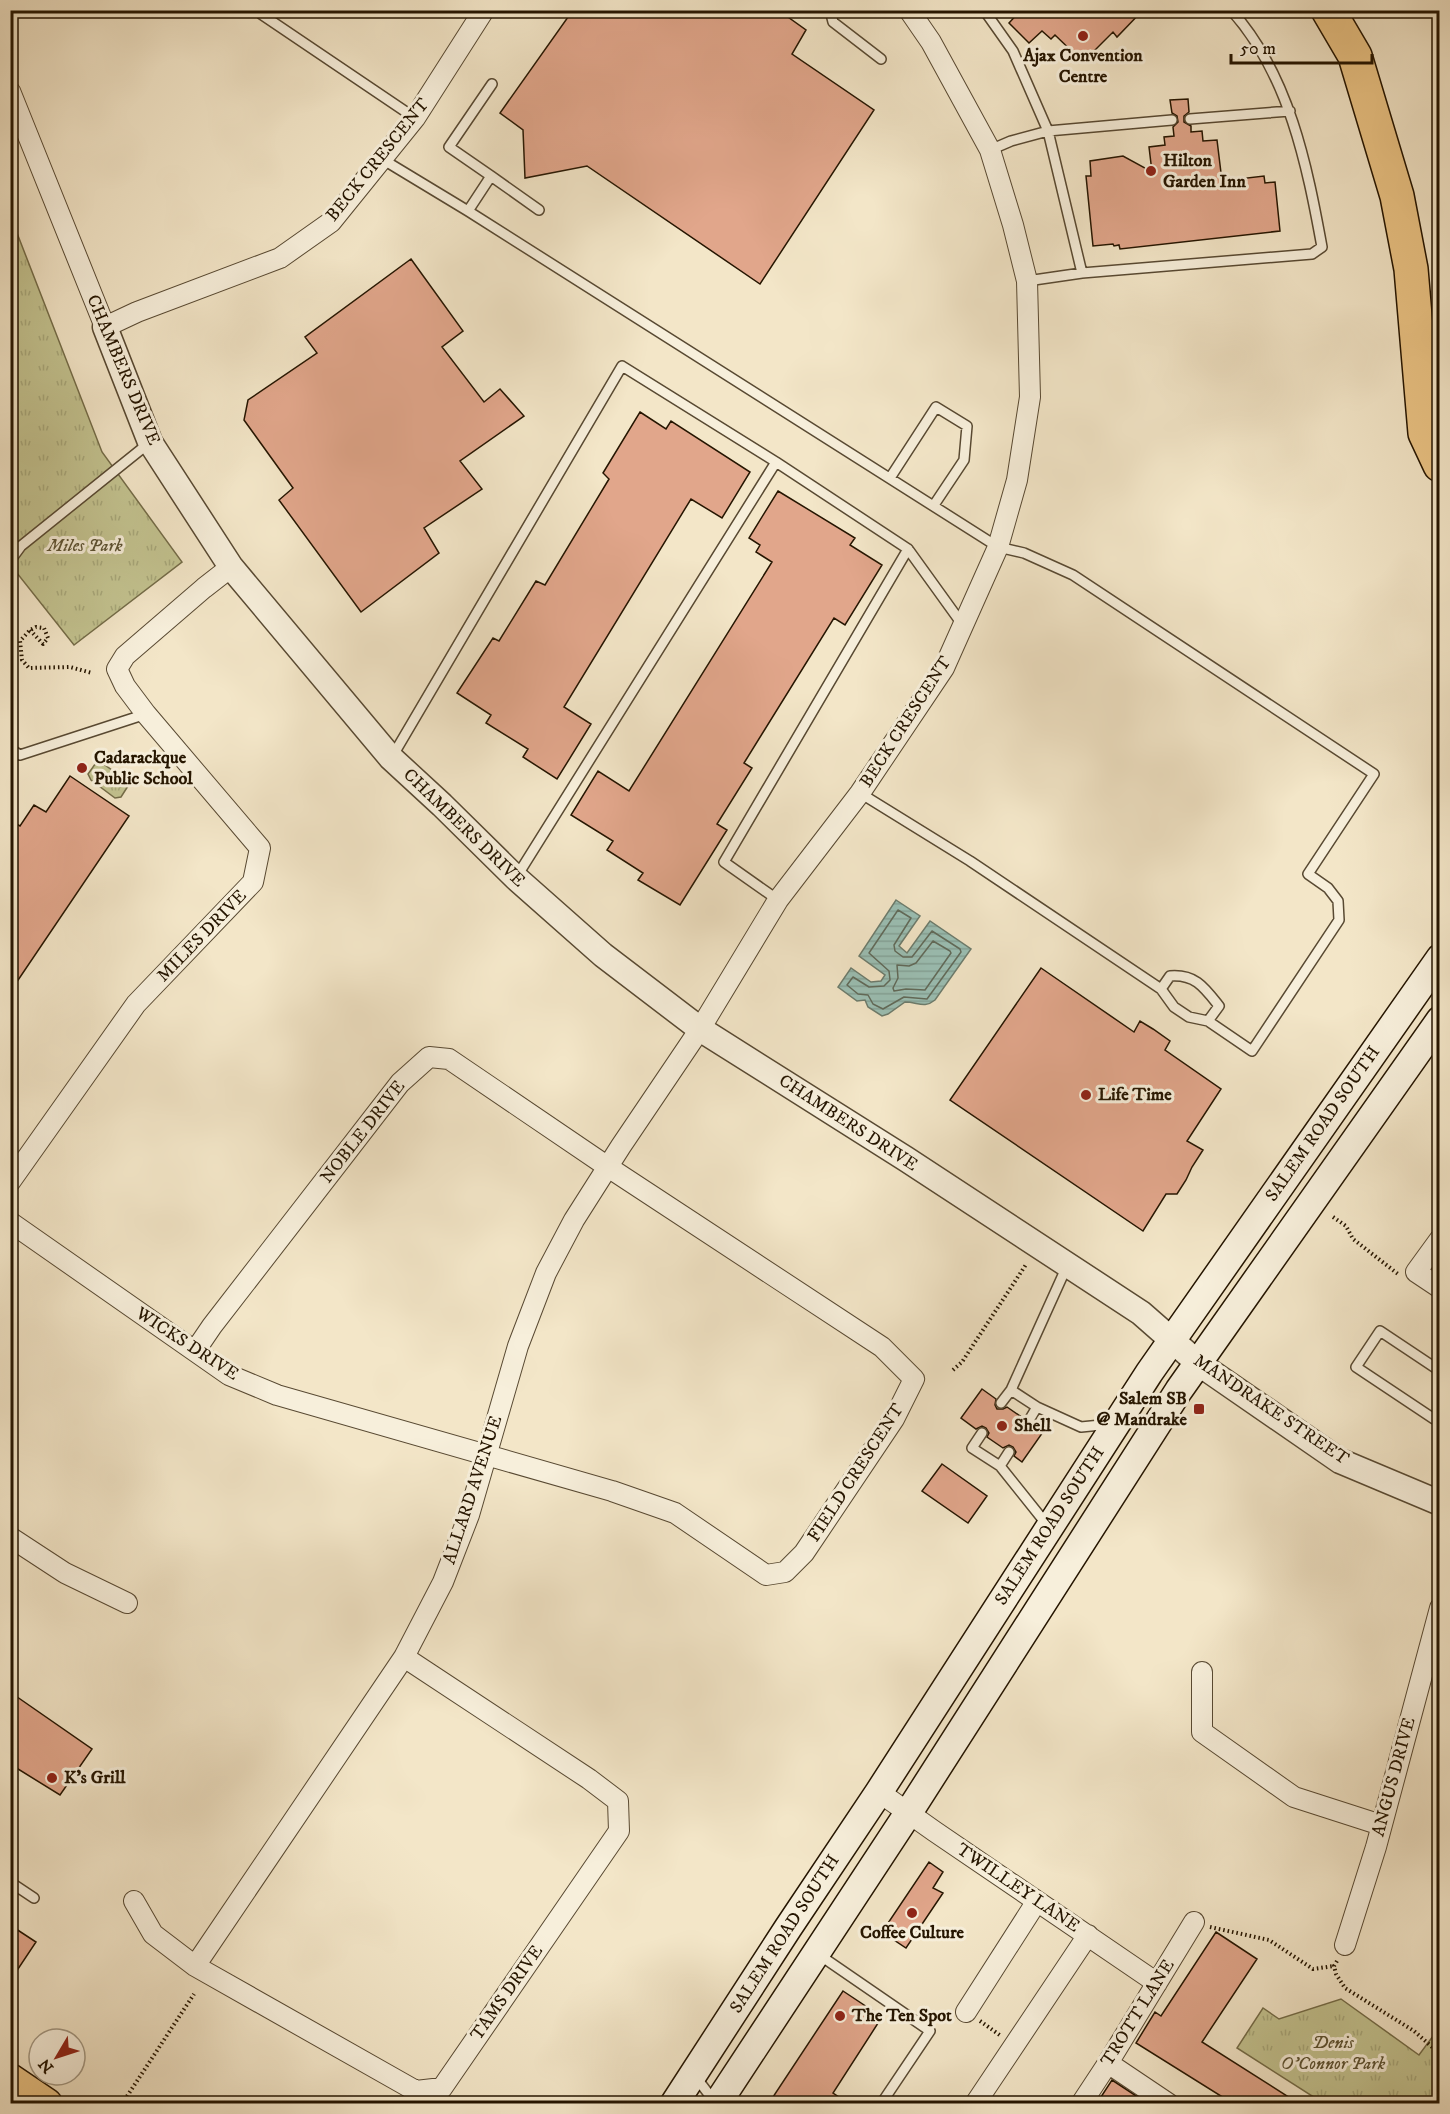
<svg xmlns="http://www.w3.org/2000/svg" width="1450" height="2114" font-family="'IM FELL DW Pica',serif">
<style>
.park{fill:url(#park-tufts);stroke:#746c48;stroke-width:1.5}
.water{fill:url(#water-rules);stroke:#6c7c6d;stroke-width:1.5}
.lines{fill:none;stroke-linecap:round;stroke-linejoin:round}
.shore{stroke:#606a5a;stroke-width:1.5}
.building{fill:#e1a68b;stroke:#251500;stroke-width:1.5}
.service-casing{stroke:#584932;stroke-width:12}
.minor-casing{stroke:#584932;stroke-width:22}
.tertiary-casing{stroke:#584932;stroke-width:27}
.secondary-casing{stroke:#251500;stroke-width:30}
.primary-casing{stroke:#251500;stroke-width:33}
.motorway-casing{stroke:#251500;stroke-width:36}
.path{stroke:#251500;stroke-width:4;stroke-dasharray:1.5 3;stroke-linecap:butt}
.service{stroke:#f7efdb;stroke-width:9}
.minor{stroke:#f7efdb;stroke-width:20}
.tertiary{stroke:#f7efdb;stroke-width:24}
.secondary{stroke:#f7efdb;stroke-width:27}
.primary{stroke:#eac384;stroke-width:30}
.motorway{stroke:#eac384;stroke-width:33}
.poi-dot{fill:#8f2418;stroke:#f7efdb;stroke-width:2}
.labels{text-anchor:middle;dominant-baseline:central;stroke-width:6;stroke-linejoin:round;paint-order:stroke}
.poi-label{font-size:18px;font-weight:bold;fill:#251500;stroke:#f7efdb;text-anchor:start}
.street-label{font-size:18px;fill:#251500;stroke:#f7efdb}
.park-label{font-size:18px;font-style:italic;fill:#5c5232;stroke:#f7efdb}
</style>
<defs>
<pattern id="park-tufts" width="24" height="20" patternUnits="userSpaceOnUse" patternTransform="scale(1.5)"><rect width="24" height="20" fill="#c3c390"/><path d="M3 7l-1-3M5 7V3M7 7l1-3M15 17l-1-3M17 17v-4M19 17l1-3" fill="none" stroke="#a7a77a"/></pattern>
<pattern id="water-rules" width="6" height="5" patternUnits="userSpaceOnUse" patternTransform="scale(1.5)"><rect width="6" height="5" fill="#9bc0b5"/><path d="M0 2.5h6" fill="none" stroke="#85a49a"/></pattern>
</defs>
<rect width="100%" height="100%" fill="#f3e6c8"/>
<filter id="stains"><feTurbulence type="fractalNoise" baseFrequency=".00333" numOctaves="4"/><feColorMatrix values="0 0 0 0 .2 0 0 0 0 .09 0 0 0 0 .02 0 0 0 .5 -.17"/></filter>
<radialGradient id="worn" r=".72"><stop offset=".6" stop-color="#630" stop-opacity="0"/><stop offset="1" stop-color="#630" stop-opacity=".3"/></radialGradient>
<path class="park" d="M10,215L102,452L182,562L74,645L17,573L11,583Z
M98,760L127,781L128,786L121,797L115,798L91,780L88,774Z
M1341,1999L1419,2055L1439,2028V2103H1323L1237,2048L1263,2008L1279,2019Z"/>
<path class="water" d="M896,900L920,916L899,946L907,953L930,921L971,949L935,1000C924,1009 918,1002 905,1002L888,1014L882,1016L868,1007L865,1000L857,1001L838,987L851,968L871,982L881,981L885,975L859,956Z"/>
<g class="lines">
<path class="shore" d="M898,910L911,918L894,945L895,951L903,957H912L932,931L960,949L961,952L927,999L904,997L883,1009L873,1004L868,995L858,994L847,985L853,977L869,987L884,986L890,980L889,971L869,953Z
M933,941L950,951L951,953L925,990L906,989L894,991L893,988L898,978L897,965L909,966L916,963Z"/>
</g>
<path class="building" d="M573,10H778L806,30L792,54L874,110L760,284L587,166L525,178L523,130L500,113Z
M1021,10H1143L1117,37L1113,32L1083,62L1055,35L1051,39L1042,31L1029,43L1009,23Z
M1188,99L1189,112L1184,116V122L1191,126V132L1202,131L1203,141L1217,140L1222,181L1264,176L1265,183L1275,182L1280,231L1120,249L1119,245L1114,246L1113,244L1093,246L1086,176H1091L1090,161L1123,156L1152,172L1149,147L1165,145L1164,137L1174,136L1173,127L1178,122L1177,116L1172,113L1170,100Z
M411,259L463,331L442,347L484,402L500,389L524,416L460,461L482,489L424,528L439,553L361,612L279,500L293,488L244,420L248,400L317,353L305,337Z
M640,412L666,429L671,421L750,472L722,518L691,499L564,707L591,724L557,779L523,757L528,749L486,723L491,715L457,693L493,638L499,641L536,581L545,585L609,479L603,473Z
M778,491L855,538L850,545L882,565L845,625L834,618L744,763L752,768L717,824L727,830L680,905L638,880L643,873L607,850L613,841L571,815L598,771L629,791L772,562L756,552L760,545L749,538Z
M70,776L129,816L10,992V820L20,826L34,805L46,812Z
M1041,968L1134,1032L1140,1021L1153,1029L1170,1041L1165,1050L1221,1089L1187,1141L1203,1150L1192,1167L1186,1180L1177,1194H1166L1143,1231L950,1100Z
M982,1389L996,1399L995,1405L997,1409H1003L1007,1407L1023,1418L1021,1422L1024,1427L1028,1429L1034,1426L1043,1432L1022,1462L1014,1456L1016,1452L1013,1447L1009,1445L1003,1448L987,1437L989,1433L986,1428L982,1426L976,1429L961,1418Z
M942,1464L987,1496L968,1523L922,1491Z
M10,1692L92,1749L60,1795L10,1764Z
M929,1862L943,1872L933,1888L943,1893L906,1948L882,1932Z
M10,1925L36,1942L10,1981Z
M1216,1932L1257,1959L1202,2042L1298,2103H1232L1136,2043L1155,2012L1161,2016Z
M843,1991L882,2017L833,2093L848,2103H769Z
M1112,2080L1147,2103H1097Z"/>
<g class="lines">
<g class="service-casing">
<path id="service" d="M264,10L261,14L415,118
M830,10L833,22L881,59
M984,10L1013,51L1048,131L1172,120
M1190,119L1290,111
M990,150L1011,141L1048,131L1082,273L1027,281
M382,159L468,211L998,547L1024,553L1073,575L1374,774L1308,874L1328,888L1338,901L1339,920L1252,1051L1208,1021L1189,1017L1174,1007L1161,989L970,861L860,793
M491,176L539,210
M468,211L491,176L449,147L492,84
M1082,273L1312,254L1322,247C1307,165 1289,74 1231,10
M890,478L936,407L967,426L964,460L934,505
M908,549L962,624
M10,561L21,546L149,443
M10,749L20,755L146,714
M392,757L622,366L776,462L908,549L724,862L778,900
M517,876L776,462
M1161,989L1170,976C1195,974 1204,987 1219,1006L1208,1021
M1440,1371L1380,1331L1356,1367L1434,1419L1440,1411
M1011,1390L1067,1266
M1001,1403L1011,1390L1037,1407
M1028,1422L1037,1407L1081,1427L1111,1424
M982,1433L972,1448L1000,1466
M1009,1452L1000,1466L1048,1526
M10,1882L34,1898
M818,1954L930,2031L881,2104
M695,2076L714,2101"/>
</g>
<g class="minor-casing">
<path id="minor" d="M10,91L105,327L137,312L280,258L331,222L415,118L484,10
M10,1182L136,1004L253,882L260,848L146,714L125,686L117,669L125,656L204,588L231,567
M10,1222L229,1375L277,1395L612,1491L675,1513L766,1575L785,1572L804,1553L894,1419L914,1379L882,1347L608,1167L449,1059L429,1057L400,1083L212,1326L195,1351
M1440,1239L1416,1272L1440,1288
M10,1537L65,1573L127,1603
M1202,1672V1732L1294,1797L1381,1825
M879,1792L934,1831L1157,1983
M134,1901L153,1934L195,1966L416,2091L442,2088L619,1831L618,1801L589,1779L404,1657
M1345,1945L1376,1847L1440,1608
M195,1966L404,1657L443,1582L469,1515L518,1346L546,1273L574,1220L621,1146L700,1029L778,900L860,793L944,668L998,547L1017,480L1030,397L1027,281L1013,225L990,150L931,42L909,10
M966,2012L1037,1901
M1108,2063L1169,2104
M975,2104L1088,1935
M1081,2104L1108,2063L1194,1922"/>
</g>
<g class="tertiary-casing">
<path id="tertiary" d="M105,327L150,442L231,567L391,758L442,805L516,878L603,955L700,1029L906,1159L1141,1313L1198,1363L1340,1461L1440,1503"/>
</g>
<g class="secondary-casing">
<path id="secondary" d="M674,2104L788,1928L879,1792L1149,1373L1440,958
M717,2104L909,1812L1179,1390L1440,1020"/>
</g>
<g class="primary-casing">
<path id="primary" d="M10,2079L47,2104"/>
</g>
<g class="motorway-casing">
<path id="motorway" d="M1328,10L1355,56L1397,196L1411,269L1425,433L1440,465"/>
</g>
<path class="path" d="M30,630L43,644L48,638L44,628L36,627L30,630L20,641L22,660L29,668L70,667L92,673
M1333,1217L1346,1226L1353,1239L1398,1274
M953,1370L962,1362L1027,1263
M1210,1927L1269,1940L1313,1969L1334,1966
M1337,1961L1334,1966L1336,1974L1345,1988L1414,2031L1440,2054
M980,2021L1001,2036
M122,2104L194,1994"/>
<use href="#service" class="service"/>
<use href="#minor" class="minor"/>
<use href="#tertiary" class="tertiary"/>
<use href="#secondary" class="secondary"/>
<use href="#primary" class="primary"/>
<use href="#motorway" class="motorway"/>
</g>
<g class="poi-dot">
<circle cx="1083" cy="36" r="6"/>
<circle cx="1151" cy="171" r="6"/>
<circle cx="82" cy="768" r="6"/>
<circle cx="1086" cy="1095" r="6"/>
<rect x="1193" y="1403" width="12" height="12" rx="3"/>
<circle cx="1002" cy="1426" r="6"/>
<circle cx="52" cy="1778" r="6"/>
<circle cx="912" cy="1913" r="6"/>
<circle cx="840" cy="2016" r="6"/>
</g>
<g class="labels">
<g class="poi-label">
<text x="1083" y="56" text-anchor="middle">Ajax Convention<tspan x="1083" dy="21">Centre</tspan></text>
<text x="1163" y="161">Hilton<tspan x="1163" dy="21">Garden Inn</tspan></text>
<text x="94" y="758">Cadarackque<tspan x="94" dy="21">Public School</tspan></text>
<text x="1098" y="1095">Life Time</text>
<text x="1187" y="1399" text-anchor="end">Salem SB<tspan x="1187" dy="21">@ Mandrake</tspan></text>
<text x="1014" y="1426">Shell</text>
<text x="64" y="1778">K's Grill</text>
<text x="912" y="1933" text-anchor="middle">Coffee Culture</text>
<text x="852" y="2016">The Ten Spot</text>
</g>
<g class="street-label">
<text transform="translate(378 160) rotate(-51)">BECK CRESCENT</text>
<text transform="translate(123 370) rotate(67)">CHAMBERS DRIVE</text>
<text transform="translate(906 722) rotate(-57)">BECK CRESCENT</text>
<text transform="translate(464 828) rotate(44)">CHAMBERS DRIVE</text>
<text transform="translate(202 936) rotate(-46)">MILES DRIVE</text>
<text transform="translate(848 1123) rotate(33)">CHAMBERS DRIVE</text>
<text transform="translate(1323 1124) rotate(-55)">SALEM ROAD SOUTH</text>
<text transform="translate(363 1132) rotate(-52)">NOBLE DRIVE</text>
<text transform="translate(187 1344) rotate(33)">WICKS DRIVE</text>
<text transform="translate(1271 1410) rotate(34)">MANDRAKE STREET</text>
<text transform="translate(856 1473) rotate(-57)">FIELD CRESCENT</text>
<text transform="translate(473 1490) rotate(-72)">ALLARD AVENUE</text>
<text transform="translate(1050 1526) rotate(-57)">SALEM ROAD SOUTH</text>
<text transform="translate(1394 1777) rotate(-75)">ANGUS DRIVE</text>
<text transform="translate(1018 1888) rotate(34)">TWILLEY LANE</text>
<text transform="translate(785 1934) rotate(-57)">SALEM ROAD SOUTH</text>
<text transform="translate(507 1993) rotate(-55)">TAMS DRIVE</text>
<text transform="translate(1138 2013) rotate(-58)">TROTT LANE</text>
</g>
<g class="park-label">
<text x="85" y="546">Miles Park</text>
<text x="1333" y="2043">Denis<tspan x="1333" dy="21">O'Connor Park</tspan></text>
</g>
</g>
<rect width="1450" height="2114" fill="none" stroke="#f3e6c8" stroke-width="36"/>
<rect x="12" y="12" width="1426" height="2090" fill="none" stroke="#251500" stroke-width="3"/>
<rect x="18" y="18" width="1414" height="2078" fill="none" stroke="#251500" stroke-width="1.5"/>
<g transform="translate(57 2057) rotate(231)"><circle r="28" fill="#f7efdb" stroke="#a39883" stroke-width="1.5"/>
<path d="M0-4.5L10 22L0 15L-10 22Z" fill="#8f2418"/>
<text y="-9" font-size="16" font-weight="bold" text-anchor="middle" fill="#251500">N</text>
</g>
<path d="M1231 54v9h141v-9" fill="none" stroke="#251500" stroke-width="3"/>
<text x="1240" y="54" font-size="18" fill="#251500" stroke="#f7efdb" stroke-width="4.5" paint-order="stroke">50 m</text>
<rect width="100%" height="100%" filter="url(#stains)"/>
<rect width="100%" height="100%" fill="url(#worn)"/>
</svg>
